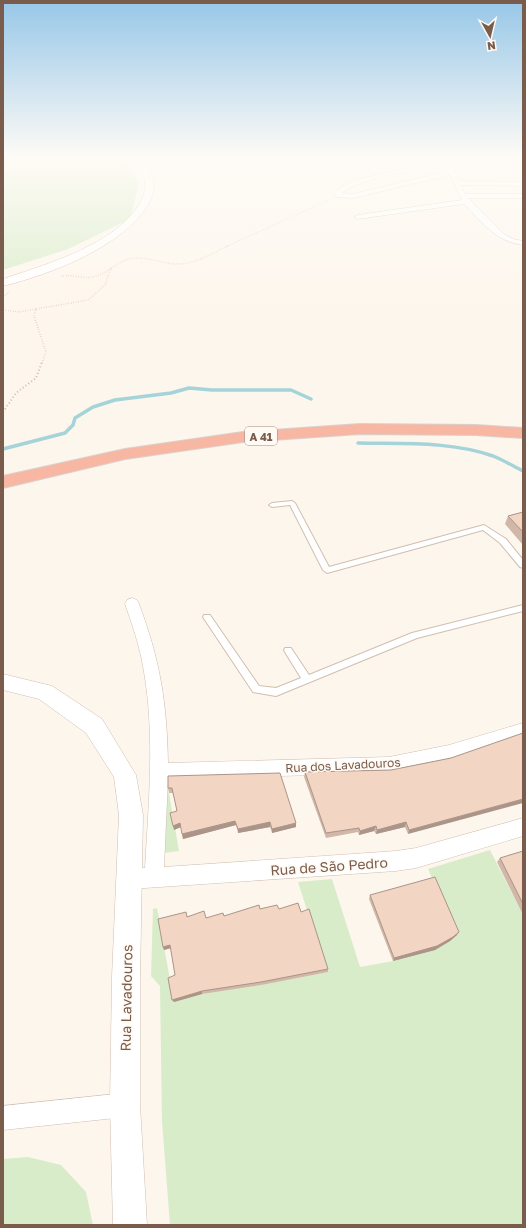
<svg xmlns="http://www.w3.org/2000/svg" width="526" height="1228" font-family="'Golos Text',sans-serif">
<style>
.green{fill:#d8ecc9}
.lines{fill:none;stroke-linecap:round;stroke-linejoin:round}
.stream{stroke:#a5d3da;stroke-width:3.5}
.service-casing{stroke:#d1beb0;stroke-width:2}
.minor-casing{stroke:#d1beb0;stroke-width:1}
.tertiary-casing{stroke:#d1beb0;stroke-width:1}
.motorway-casing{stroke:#dad1cd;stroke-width:2}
.path-far2{stroke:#d9b8a5;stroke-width:1;stroke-dasharray:0.5 1.5;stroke-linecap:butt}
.path-far1{stroke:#d9b8a5;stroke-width:1.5;stroke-dasharray:0.5 2;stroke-linecap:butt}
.path{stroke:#d9b8a5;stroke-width:2;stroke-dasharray:1 2.5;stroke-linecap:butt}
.service{fill:#fff;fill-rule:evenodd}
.minor{fill:#fff;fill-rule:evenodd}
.tertiary{fill:#fff;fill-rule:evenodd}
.motorway{fill:#f7b7a3;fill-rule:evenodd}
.wall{fill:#d1b7a8}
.shaded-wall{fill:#aa9588}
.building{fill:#f3d5c3;stroke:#aa9588}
.labels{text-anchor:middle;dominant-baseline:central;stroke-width:3;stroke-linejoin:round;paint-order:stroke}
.shield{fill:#fffaf3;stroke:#a28b7f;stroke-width:1}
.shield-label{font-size:11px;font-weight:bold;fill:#7a5c4d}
.street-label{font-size:12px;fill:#7a5c4d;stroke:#fffaf3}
.near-street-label{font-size:14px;fill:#7a5c4d;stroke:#fffaf3}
</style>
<rect width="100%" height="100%" fill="#fdf6ec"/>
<path class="green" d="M3,156H109L126,163L139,183L130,219L68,249L3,270Z
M164,793H169L179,851L163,853Z
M490,850L523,915V1225H170L162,1121L160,986L151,976L153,909L157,908L174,1002L202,994L327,972L298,882L332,879L360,967L393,961L435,949L457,935L428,869Z
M28,1157L61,1165L86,1192L93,1225H3V1159Z"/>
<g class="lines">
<path class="stream" d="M358,443C402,444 450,441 493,456C503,460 513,466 523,471
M3,449L65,433L73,425L75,418L93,407L115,400L171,393L189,388L212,390H291L311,399"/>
<g class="service-casing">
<path id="service" d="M292,501L295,503L329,567L484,525L506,539L523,560V568L520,567L500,543L483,530L327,573L323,570L290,505L272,507L269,505L272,503Z
M523,605V611L417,638L276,696L253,692L203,617L204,615H210L259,686L276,688L301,678L285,652L284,650L285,648H291L309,675L412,633Z"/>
</g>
<g class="minor-casing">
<path id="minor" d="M440,161C456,161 453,170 459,181L523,182V186L461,185L465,194H523V198H468L504,234L513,239L523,241V245C495,241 484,224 464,204L358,219L354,217L358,215L462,200L450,175L353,198L337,197L333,195L339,188L355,180ZM435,165H446L449,171L353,194L342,193L351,187L370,180Z
M132,598L137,600L139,604C160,660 167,703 168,763L389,757L449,745L523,723V737L449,761L389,773L168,779L164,867L396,851L416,848L523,818V836L416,868L396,871L130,889L123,886L120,879L123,872L130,869L145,868C149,797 156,726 141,656C137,638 131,621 125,604L127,600Z
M125,1093L134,1096L137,1105L134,1114L125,1117L3,1130V1106Z"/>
</g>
<g class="tertiary-casing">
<path id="tertiary" d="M125,156C138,156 144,163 151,174C156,184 154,193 149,203C125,246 49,275 3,286V279C47,264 115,245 140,203C144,195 147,188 144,179C141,169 132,164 125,156Z
M3,674L52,686L102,719L136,775L143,815L140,977V1105L147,1225H113L110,1105L112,977L119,815L114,777L86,733L39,699L3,690Z"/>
</g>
<g class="motorway-casing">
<path id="motorway" d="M360,424L476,425L523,428V438L476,435L360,434L243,442L125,459L3,488V476L125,449L243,432Z"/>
</g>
<path class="path-far2" d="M225,247L329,200"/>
<path class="path-far1" d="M61,276C73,274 85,280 97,276C109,272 121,259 133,258C149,257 163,264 179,264C196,264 212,253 228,246
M3,297L9,292
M3,310L19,312L36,309
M42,363L46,352L34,316L36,309L88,300L105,285L111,268"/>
<path class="path" d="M3,412L16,393L36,378L42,362"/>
<use href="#service" class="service"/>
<use href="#minor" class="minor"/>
<use href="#tertiary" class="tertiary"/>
<use href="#motorway" class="motorway"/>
</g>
<path class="wall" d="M523,512V545L505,524L508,516Z
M451,758L408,834L405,827L376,834L374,831L359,835L358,832L326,838L304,777L305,772L391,770Z
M168,776L296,827L272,833L270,827L238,833L236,825L183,839L181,827L174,830L177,811L173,793H169L168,788Z
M523,851V915L497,862L500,858Z
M370,895L457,935L450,941L435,950L393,961L369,899Z
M260,909H279L301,912L328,969V972L261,985L202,994L174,1002L175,975L171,948L164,950L163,947L187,917L206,918L224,916Z"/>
<path class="shaded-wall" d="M523,799V803L408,834L409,830Z
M235,821L236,825L183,839L182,834Z
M270,822V827L238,833V829Z
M406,822L405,827L376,834L377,830Z
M180,823L181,827L174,830L173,826Z
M296,823V827L272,833V829Z
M376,826L374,831L359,835L360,831Z
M459,932L457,935L450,941L435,950L393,961L394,958Z
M170,945L171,948L164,950L163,947Z
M202,991V994L174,1002L172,1000Z"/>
<path class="building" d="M523,512V532L508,516Z
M523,733V799L409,830L406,822L377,830L376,826L360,831L359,828L326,833L305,772L391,770L451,758Z
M280,773L296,823L272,829L270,822L238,829L235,821L182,834L180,823L173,826L170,813L177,811L172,788H168V776Z
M523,851V904L500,858Z
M435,877L459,932L453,937L437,946L394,958L370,895Z
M298,903L301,912L309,909L328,969L261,982L202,991L172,1000L168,978L175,975L170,945L163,947L158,919L186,912L187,917L204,911L206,918L223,913L224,916L259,905L260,909L277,905L279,909Z"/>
<linearGradient id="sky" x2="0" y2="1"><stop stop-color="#97c7e8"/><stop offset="0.48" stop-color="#fefbf6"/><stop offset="1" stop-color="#fefbf6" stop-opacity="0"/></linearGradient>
<rect width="526" height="328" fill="url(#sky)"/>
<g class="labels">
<rect class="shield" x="245" y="427" width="32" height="18" rx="3"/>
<g class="shield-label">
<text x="261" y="436">A 41</text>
</g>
<g class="street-label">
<text transform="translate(343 765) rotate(-3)">Rua dos Lavadouros</text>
</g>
<g class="near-street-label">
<text transform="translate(329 866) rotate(-4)">Rua de São Pedro</text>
<text transform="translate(126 998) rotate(-89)">Rua Lavadouros</text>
</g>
</g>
<rect width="526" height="1228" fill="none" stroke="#7a5c4d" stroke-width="8"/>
<g transform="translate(490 36) rotate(172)" stroke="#fffaf3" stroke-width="3" paint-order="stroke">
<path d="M0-3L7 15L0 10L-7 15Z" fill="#7a5c4d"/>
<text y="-6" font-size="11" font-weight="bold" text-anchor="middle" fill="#7a5c4d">N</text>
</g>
</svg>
